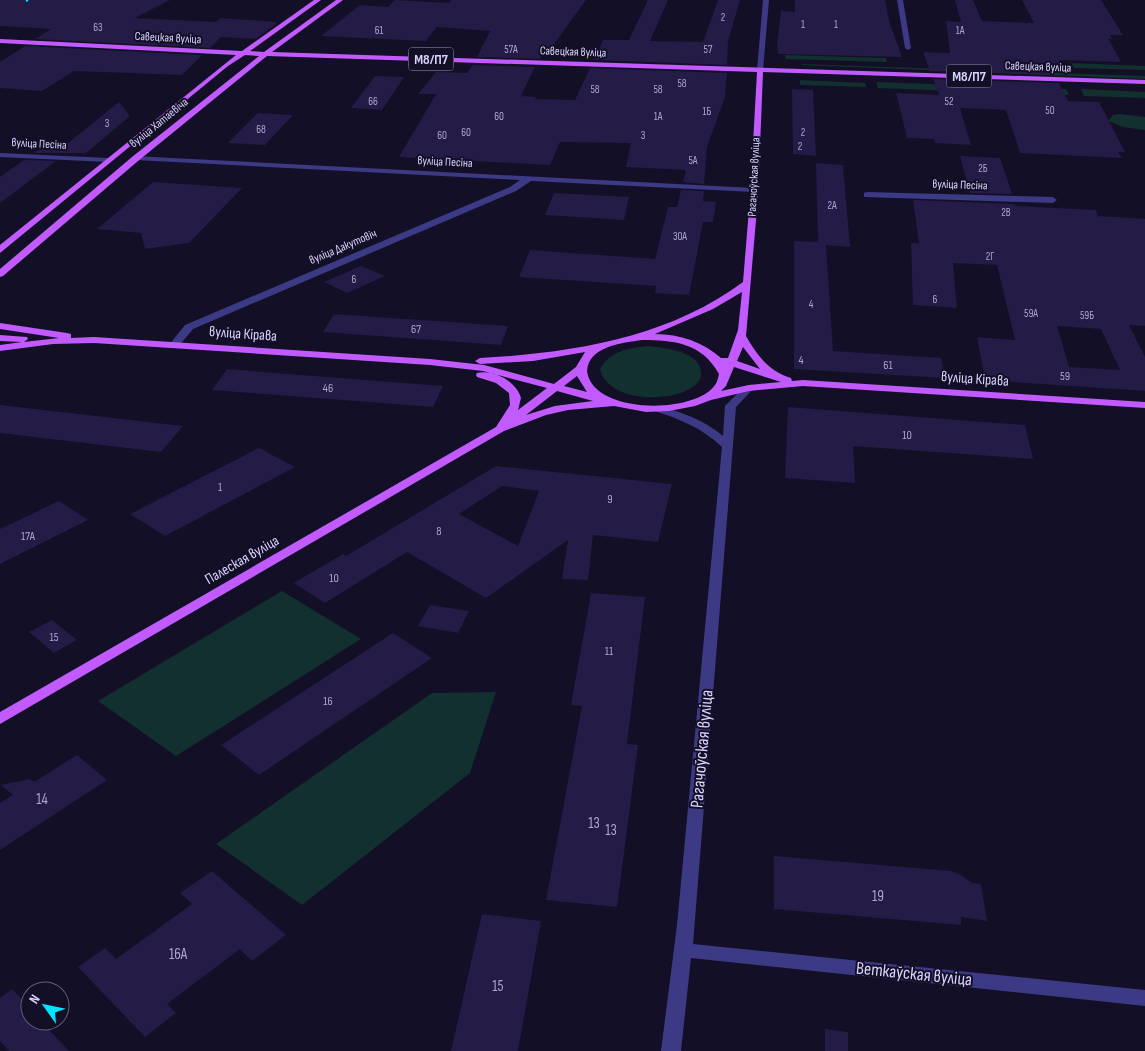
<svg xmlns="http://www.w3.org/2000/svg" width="1145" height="1051" font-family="'Sofia Sans Condensed',sans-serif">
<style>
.green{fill:#12302f}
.building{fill:#241b47;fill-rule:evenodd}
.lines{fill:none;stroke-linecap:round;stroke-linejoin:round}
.minor{fill:#3d3a85;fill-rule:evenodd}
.primary{fill:#c25bff;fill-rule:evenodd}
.rail{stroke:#00e5ff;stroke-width:2;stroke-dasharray:4 3;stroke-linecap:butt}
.labels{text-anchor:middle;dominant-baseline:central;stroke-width:4;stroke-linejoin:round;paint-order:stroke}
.far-number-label{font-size:11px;fill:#aca6d1}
.far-street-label{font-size:12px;fill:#d9d4ff;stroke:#130f26}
.number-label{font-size:12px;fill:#aca6d1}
.shield{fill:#130f26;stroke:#9e99be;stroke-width:1}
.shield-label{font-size:14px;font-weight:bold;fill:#d9d4ff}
.street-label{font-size:15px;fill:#d9d4ff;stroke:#130f26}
.near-number-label{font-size:15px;fill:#aca6d1}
.near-street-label{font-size:18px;fill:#d9d4ff;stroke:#130f26}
</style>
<rect width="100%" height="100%" fill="#130f26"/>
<path class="green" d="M785,55L886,58L887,62L786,59Z
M1071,63L1145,66V70L1074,68Z
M802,64L1145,76V79L802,65Z
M800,80L865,83L866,87L800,85Z
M876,82L1066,89L1069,95L878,88Z
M1081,89L1145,92V98L1084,96Z
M1120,114L1145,117V130L1123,127L1108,121L1113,115Z
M648,346C665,348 702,351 701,374C701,379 698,383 694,386C671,404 607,402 600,369C610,351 629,348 648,346Z
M282,591L361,639L176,756L98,701Z
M496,692L470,773L302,905L216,844L432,693Z"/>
<path class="building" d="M0,0H170L135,18L216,22L221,18L276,22V24L256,39L221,37L210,48L35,39L51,29L0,26Z
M395,0L449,3L451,0H586L549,51H543L540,59L477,57L490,31L437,27L426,41L321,36L360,5L388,7Z
M648,0H668L650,41L703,42L718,0H740L728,41L727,65L594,60L603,40H629Z
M795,0H885L889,21L902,57L778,54L777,45L781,11L795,12Z
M955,0H973L982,21L1034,23L1022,0H1101L1123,35H1110L1112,39L1108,38L1121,62L1059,60L1062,64H1049L1055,75L930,71L923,52L950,53L946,21L961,22Z
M25,46L202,55L182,75L74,71L42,91L0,88V62Z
M473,65L535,67L521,96L536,97L535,99L575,100L590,68L727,73L725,97L707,147L704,184L683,182L686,170L626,167L631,143L560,142L550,165L399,157L436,94H418L436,72L467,73Z
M375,76L404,77L382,110L351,108Z
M933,79L1059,83L1068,101L1099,102L1125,152H1118L1122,158L1020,153L1006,110L960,108L971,145L935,143L934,139L907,138L896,93L939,95Z
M792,89L813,90L816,156L793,154Z
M119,102L130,116L86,153H34L49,142L68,143Z
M258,113L293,115L265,145L228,143Z
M960,156L1000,158L1012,194L970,193Z
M24,160L56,161L0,203V177Z
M816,163L843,165L850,247L826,245L833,351L941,358L945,378L794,369V241L818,242Z
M153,182L242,188L189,243L145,249L141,233L97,229Z
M681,190L704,191L703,201L716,202L713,222H703L689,295L655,293L656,286L519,277L530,250L655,259L668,207H677Z
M554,193L629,197L624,220L545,215Z
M913,200L1015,204V206L1096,210L1098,216L1145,219V326L1129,325L1145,357V391L985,380L977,337L1015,340L997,265L953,263L957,308L913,305L911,243H919ZM1057,326L1101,329L1120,370L1069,367Z
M361,266L385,276L347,293L324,282Z
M334,314L508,326L501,345L323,332Z
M227,369L443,386L433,407L212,390Z
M0,405L183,426L161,452L0,433Z
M788,407L1025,425L1033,459L853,446L855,483L785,478Z
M259,448L295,467L165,536L130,514Z
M496,466L672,484L658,542L593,535L588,580L562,579L568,540L486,598L407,552L325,603L294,583L343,554L346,556ZM502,486L539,491L518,546L459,514Z
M59,501L88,520L0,564V529Z
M591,593L645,597L627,744L638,745L617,907L546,900L582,706L571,705Z
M430,605L469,611L458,633L418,626Z
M52,620L77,640L54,653L29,632Z
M393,633L432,658L259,775L221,745Z
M77,755L107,780L0,850V803L13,795L1,785L30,779L34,782Z
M774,856L951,871L961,875L972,883L981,884L987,921L961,917V925L774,909Z
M212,871L286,935L252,961L240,949L167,1004L176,1013L145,1037L78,967L105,948L116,959L192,904L180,893Z
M482,914L541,921L518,1051H451Z
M12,989L30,1008V1021H41L69,1051H9L0,1041V998Z
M825,1029L848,1032V1051H825Z"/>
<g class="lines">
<path class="minor" d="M763,0H769L763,70L760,72L757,70Z
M897,0H903L911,48L908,50L905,48Z
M0,153L108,158L112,160L108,162L0,157Z
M133,156L754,188L758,190L754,192L531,181L516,191L193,329L178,347L174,348L169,345L185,325L510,187L520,180L136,160L132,158Z
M867,192L1053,197L1057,200L1053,203L864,197V193Z
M749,385L754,388L736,407L693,944L1145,990V1006L691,958L681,1051H661L677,925L722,447C702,428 680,419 654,411L652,409L658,406C682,412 704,420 723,436L725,406L745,386Z"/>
<path class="primary" d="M314,0H321L250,51L264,52L336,0H343L272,52L1145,80V84L763,72L758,197L746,336C757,355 769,372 791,378L792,381L803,380L1145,402V408L803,386L749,391L711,400L695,406L669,411L646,412L614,406L568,410L546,415L504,431L0,724V712L496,427L510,405L509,393L496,383L477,377L476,375L477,373C494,369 517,382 521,398L518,410L547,388L483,371L430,365L94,343L53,344L0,351V345L22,342L0,341V335L27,337L28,339L24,342L59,338L0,329V323L67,333L71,334V338L94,337L430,359L484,365L554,384L576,367L585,352L533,361L480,364L475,361L480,358C571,353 668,338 743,282L750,197L757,72L267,56L138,161L3,276L0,277V269L132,157L259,56L245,55L228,66L0,253V245L236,55L0,43V39L242,51ZM742,292L738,330L728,358H721C703,342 680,334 655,334L713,309ZM642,340C674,340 702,343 719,374C718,378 717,383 715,385C694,415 592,414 587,371C589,346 622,343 642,340ZM743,347L760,369L737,361ZM734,367L781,382L749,385L721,391L726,386ZM577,376L587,392L564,386ZM557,391L593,401L555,406L526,415Z"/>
<path class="rail" d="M26,1L28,0"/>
</g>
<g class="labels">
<g class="far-number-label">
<text x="723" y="17">2</text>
<text x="803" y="24">1</text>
<text x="836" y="24">1</text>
<text x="98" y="27">63</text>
<text x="379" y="30">61</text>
<text x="960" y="30">1А</text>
<text x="511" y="49">57А</text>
<text x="708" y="49">57</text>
<text x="682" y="83">58</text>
<text x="595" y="89">58</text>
<text x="658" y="89">58</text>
<text x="373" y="101">66</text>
<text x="949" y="101">52</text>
<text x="1050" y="110">50</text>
<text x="707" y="111">1Б</text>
<text x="499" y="116">60</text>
<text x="658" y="116">1А</text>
<text x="107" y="123">3</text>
<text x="261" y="129">68</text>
<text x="466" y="132">60</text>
<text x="803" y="132">2</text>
<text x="442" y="135">60</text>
<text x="643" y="135">3</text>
<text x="800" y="146">2</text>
<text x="693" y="160">5А</text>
<text x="983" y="168">2Б</text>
<text x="832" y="205">2А</text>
<text x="1006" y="212">2В</text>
<text x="680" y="236">30А</text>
<text x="990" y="256">2Г</text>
<text x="354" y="279">6</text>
<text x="935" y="299">6</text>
<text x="811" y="304">4</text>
<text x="1031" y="313">59А</text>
<text x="1087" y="315">59Б</text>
</g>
<g class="far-street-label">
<text transform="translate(168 38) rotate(3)">Савецкая вуліца</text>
<text transform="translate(573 52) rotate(2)">Савецкая вуліца</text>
<text transform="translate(1038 67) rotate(2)">Савецкая вуліца</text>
<text transform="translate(159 123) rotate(-39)">вуліца Хатаевіча</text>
<text transform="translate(39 144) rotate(3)">вуліца Песіна</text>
<text transform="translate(445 162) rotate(3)">вуліца Песіна</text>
<text transform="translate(754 177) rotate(-87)">Рагачоўская вуліца</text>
<text transform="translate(960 185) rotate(2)">вуліца Песіна</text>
<text transform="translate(343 247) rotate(-23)">вуліца Дакутовіч</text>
</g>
<g class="number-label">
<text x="416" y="329">67</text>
<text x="801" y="360">4</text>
<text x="888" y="365">61</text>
<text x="1065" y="376">59</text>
<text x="328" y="388">46</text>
<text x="907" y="435">10</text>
<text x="220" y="487">1</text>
<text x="610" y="499">9</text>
<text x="439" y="531">8</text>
<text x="28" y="536">17А</text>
<text x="334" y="578">10</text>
<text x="54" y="637">15</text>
<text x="609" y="651">11</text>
<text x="328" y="701">16</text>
</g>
<g class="shield">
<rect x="408.5" y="47.5" width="45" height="23" rx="4"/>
<rect x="946.5" y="64.5" width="45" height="23" rx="4"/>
</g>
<g class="shield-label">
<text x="431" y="59">М8/П7</text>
<text x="969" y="76">М8/П7</text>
</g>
<g class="street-label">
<text transform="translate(243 334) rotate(4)">вуліца Кірава</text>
<text transform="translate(975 379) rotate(4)">вуліца Кірава</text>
<text transform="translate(242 560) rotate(-30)">Палеская вуліца</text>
</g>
<g class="near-number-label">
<text x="42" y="799">14</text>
<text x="594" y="823">13</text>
<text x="611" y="830">13</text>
<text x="878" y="896">19</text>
<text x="178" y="954">16А</text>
<text x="498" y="986">15</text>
</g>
<g class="near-street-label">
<text transform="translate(702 749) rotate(-85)">Рагачоўская вуліца</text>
<text transform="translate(914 974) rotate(6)">Веткаўская вуліца</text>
</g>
</g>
<g transform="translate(45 1006) rotate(303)"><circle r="24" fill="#130f26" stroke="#625e7d"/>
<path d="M0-4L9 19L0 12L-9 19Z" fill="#00e5ff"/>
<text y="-8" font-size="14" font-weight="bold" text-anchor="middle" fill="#d9d4ff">N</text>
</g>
</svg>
